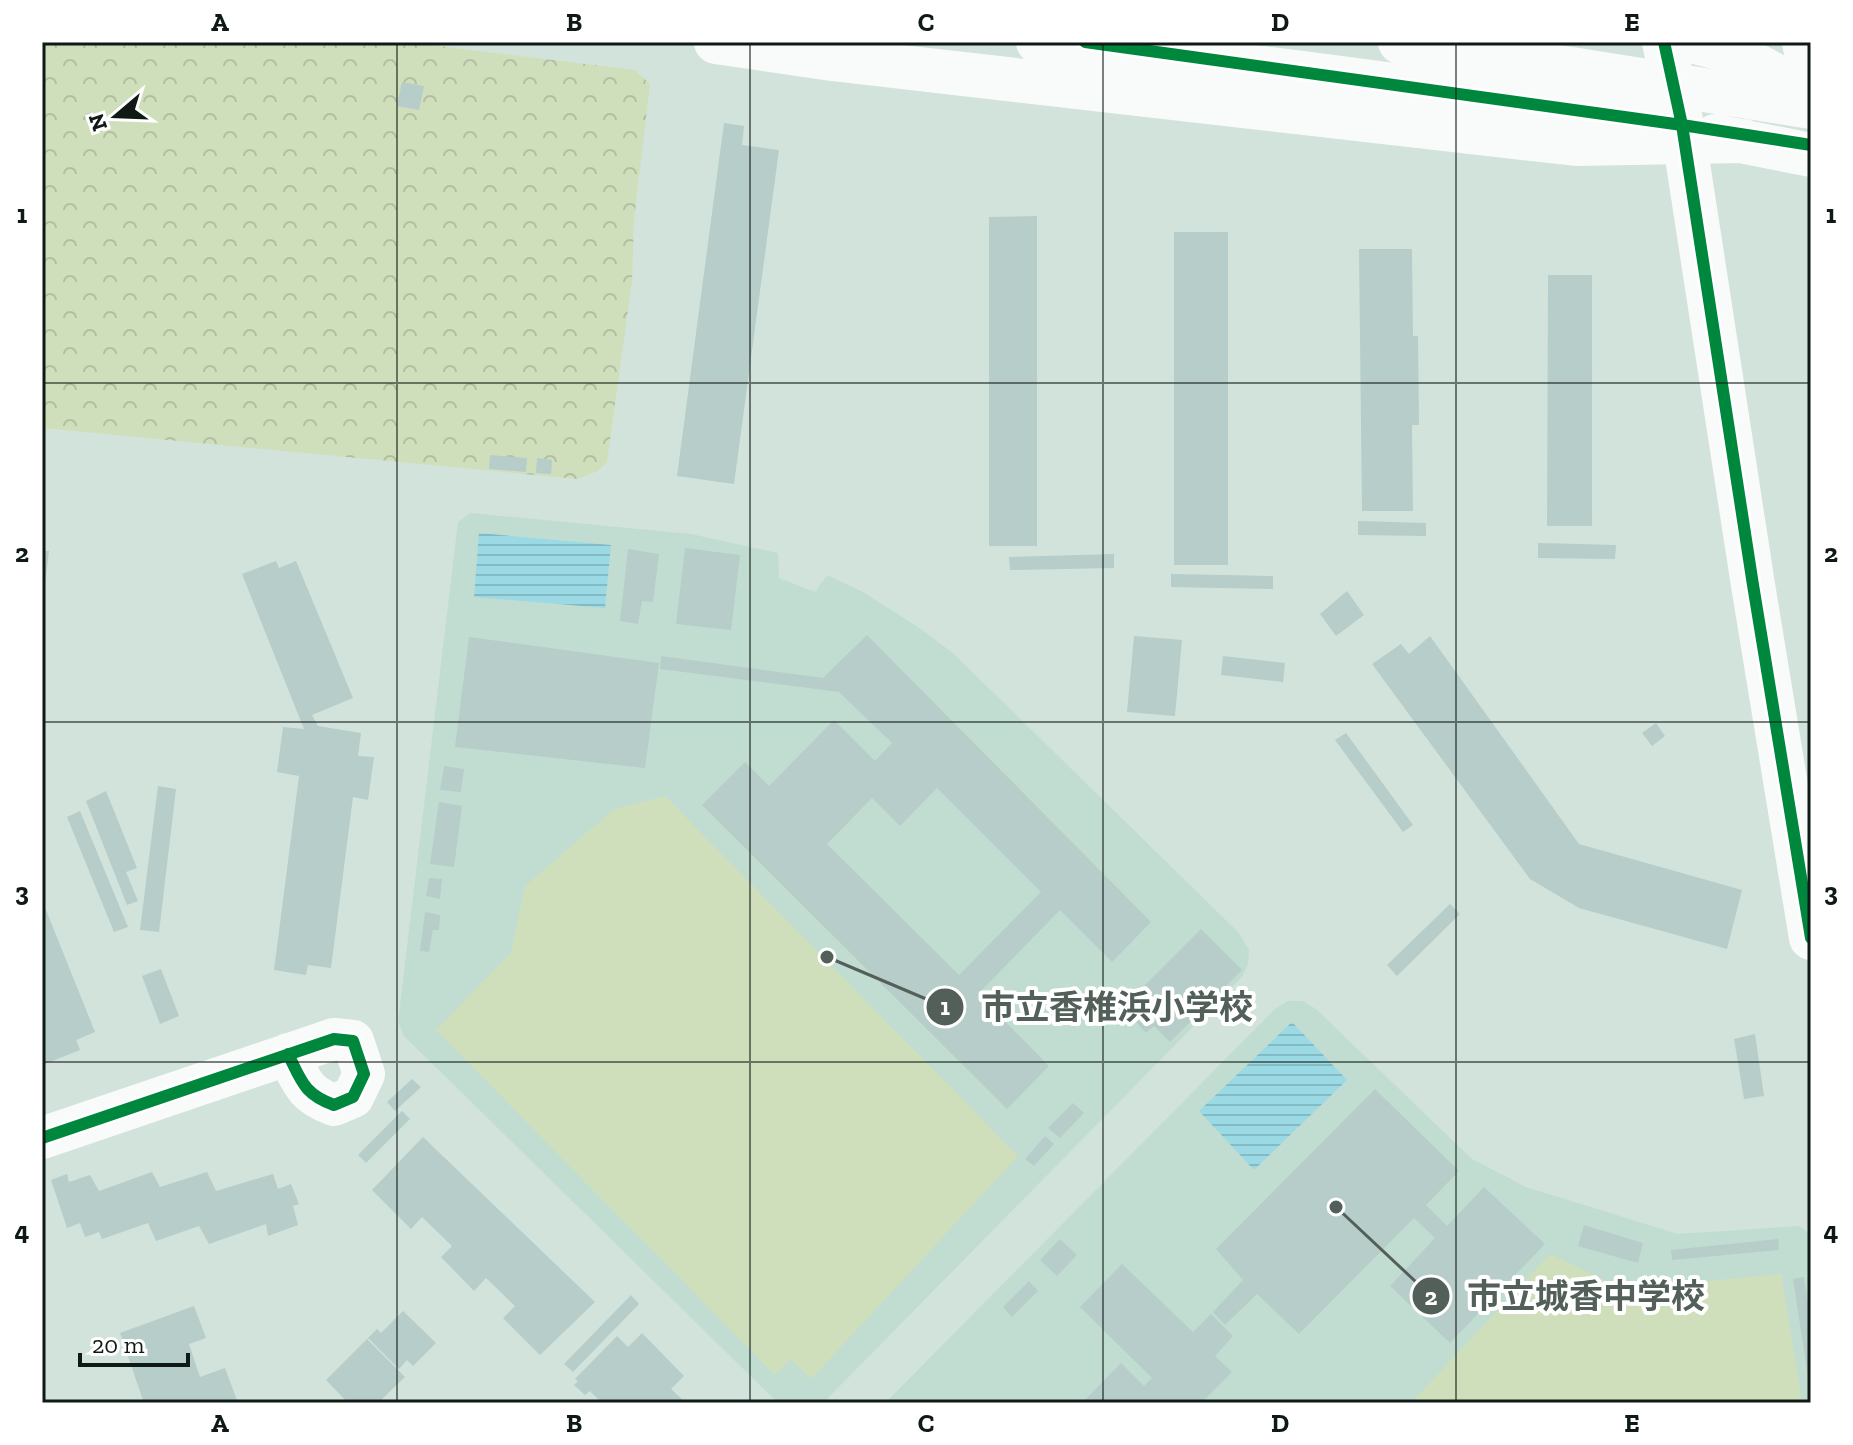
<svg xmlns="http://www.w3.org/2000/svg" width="1853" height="1445" font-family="'Zilla Slab','Noto Sans JP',serif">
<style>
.built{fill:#c1ddd1}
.park{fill:url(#park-crowns)}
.pitch{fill:#d0dfbb}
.water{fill:url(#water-rules)}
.building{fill:#b6cdc9;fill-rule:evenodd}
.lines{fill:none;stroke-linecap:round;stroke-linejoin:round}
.minor{stroke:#f8fbfa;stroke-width:42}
.tertiary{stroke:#f8fbfa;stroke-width:44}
.motorway{stroke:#f8fbfa;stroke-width:44}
.cycleway-casing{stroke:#fff;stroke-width:17}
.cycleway{stroke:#00873e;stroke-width:12}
.grid{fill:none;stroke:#0f1915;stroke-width:2;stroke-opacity:0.55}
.leader{fill:none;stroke:#53605a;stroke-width:3}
.callout-dot{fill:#53605a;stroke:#fff;stroke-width:3}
.mark-label{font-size:24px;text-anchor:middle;font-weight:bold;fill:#fff}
.callout-label{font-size:34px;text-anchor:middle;font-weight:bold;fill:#53605a;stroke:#fff;stroke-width:8;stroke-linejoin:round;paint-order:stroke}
.neatline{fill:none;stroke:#0f1915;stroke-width:3}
.grid-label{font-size:26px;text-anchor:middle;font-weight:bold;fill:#0f1915}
</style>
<defs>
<pattern id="park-crowns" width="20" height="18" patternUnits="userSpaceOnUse" patternTransform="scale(2)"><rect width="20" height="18" fill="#d0dfbb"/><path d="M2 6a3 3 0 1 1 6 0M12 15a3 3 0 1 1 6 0" fill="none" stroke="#b1bfa0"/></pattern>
<pattern id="water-rules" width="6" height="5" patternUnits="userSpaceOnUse" patternTransform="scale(2)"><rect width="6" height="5" fill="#9bd9e5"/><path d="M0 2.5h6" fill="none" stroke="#84bac4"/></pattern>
</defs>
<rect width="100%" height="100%" fill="#d2e3db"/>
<path class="built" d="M470,513L691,534L778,553L779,578L815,592L827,575L863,592L921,629L954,654L1238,932L1249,950L1248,964L1242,977L823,1403H778L404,1036L398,1022L458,522Z
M1288,1001H1302L1316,1009L1472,1159L1526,1187L1678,1234L1799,1226L1811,1235V1403H885L1276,1008Z"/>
<path class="park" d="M42,42H406L635,70L650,84L634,220L632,282L607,462L598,471L577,479L42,428Z"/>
<path class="pitch" d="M665,796L1018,1156L811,1379L791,1359L775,1375L436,1030L511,953L525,886L614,809Z
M1550,1254L1623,1289L1781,1274L1802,1403H1411Z"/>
<path class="water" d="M479,533L611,545L605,608L474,597Z
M1292,1022L1347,1080L1254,1170L1199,1111Z"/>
<path class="building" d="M402,82L424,86L419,110L397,106Z
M724,123L744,126L742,145L779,150L734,484L677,476Z
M1037,216V546H989V217Z
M1174,232H1228V565H1174Z
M1359,249H1412L1413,336H1418L1419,425H1412L1413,511H1362Z
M1548,275H1592V526H1547Z
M490,455L527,458L526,472L489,469Z
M537,458L552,460L551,474L536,473Z
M1358,521L1426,523V536L1358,535Z
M1538,543L1616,545L1615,559L1538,558Z
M685,548L740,555L731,630L676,624Z
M628,549L659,554L653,602L642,601L638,624L620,621Z
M42,551H49L44,592H42Z
M1114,554V568L1010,570L1009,557Z
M276,561L279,568L296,561L353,698L312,715L318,726L361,733L358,756L374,757L368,800L353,797L331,968L308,965L306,975L274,970L299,776L277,772L283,727L304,729L242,574Z
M1171,574L1273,576V589L1171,587Z
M1347,591L1364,615L1336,636L1320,614Z
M867,635L1151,922L1112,962L1060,910L978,994L1049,1066L1007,1109L702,805L745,762L769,786L834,720L875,761L892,743L839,692L660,669L661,656L823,678ZM937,788L1041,892L959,975L827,844L872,798L900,826Z
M1134,636L1182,640L1175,716L1127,712Z
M1430,636L1579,844L1742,890L1727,949L1579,908L1530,879L1372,664L1401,644L1409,654Z
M469,637L659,663L645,768L455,747Z
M1223,656L1285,663L1283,682L1221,675Z
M1656,723L1665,736L1652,746L1642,733Z
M1346,733L1413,825L1403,832L1335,740Z
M444,766L464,769L461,792L440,790Z
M158,786L176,789L159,932L140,930Z
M106,791L137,868L126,872L138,901L127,905L86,801Z
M439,802L462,806L454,867L430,864Z
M80,811L128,927L114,932L67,817Z
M429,878L442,879L440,899L426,896Z
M42,900L95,1032L76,1040L80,1050L42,1065Z
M1450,904L1460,914L1397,976L1387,965Z
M425,912L440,915L439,930H433L429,952L420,951Z
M1201,929L1242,970L1170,1042L1154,1026L1146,1033L1135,1021L1142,1013L1129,1001Z
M161,969L179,1016L160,1024L142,976Z
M1755,1034L1764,1096L1744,1099L1734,1039Z
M412,1079L421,1087L395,1111L387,1102Z
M1375,1089L1459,1171L1426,1205L1447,1226L1484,1187L1545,1244L1450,1343L1390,1286L1435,1238L1414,1218L1299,1334L1257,1294L1225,1325L1213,1312L1243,1280L1216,1249Z
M1073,1103L1084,1113L1060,1138L1048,1128Z
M402,1111L410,1119L366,1163L358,1155Z
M1045,1136L1054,1144L1034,1166L1025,1159Z
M423,1137L595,1302L540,1355L503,1318L515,1306L486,1278L474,1291L441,1257L452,1246L422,1217L411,1229L372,1190Z
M152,1172L160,1187L207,1172L216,1191L273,1174L278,1189L291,1184L299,1204L293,1206L298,1225L268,1236L266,1224L209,1244L199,1226L156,1241L148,1223L102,1239L99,1232L85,1237L80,1223L67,1228L51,1180L67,1174L69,1182L90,1175L99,1191Z
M1584,1225L1643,1243L1638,1263L1578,1246Z
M1060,1239L1077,1255L1057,1276L1040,1260Z
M1778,1239L1779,1250L1672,1260L1671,1250Z
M1122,1264L1193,1332L1211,1314L1233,1336L1215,1356L1232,1372L1201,1403H1174L1171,1400L1167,1403H1082L1121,1363L1144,1386L1152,1378L1080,1307Z
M1804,1277L1811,1323L1809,1383L1793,1279Z
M1029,1281L1038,1291L1012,1317L1003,1307Z
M631,1295L639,1304L573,1372L564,1364Z
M194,1306L206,1338L189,1344L200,1377L225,1368L238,1403H144L120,1333Z
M403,1311L436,1343L413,1366L407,1360L399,1369L368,1338L377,1329L381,1333Z
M642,1333L684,1376L671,1389L686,1403H602L590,1391L585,1395L574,1385L578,1381L575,1379L617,1336L628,1347Z
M367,1339L405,1377L378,1403H348L326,1380Z"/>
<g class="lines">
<path class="minor" d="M1803,42L1811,84
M42,1138L334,1039L353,1041L364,1074L353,1097L334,1105C304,1094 302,1082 288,1054"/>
<path class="tertiary" d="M1664,42L1682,125L1753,585L1811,938"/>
<path class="motorway" d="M716,42L832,59L1576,144L1744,141
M1038,42C1240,64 1443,89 1644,123
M1400,42L1811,107
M1695,42L1730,51L1811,95
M1715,136L1811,155"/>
<g class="cycleway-casing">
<path id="cycleway" d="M1085,42L1682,125L1811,145
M1664,42L1682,125L1753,585L1811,938
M42,1138L334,1039L353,1041L364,1074L353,1097L334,1105C304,1094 302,1082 288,1054"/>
</g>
<use href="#cycleway" class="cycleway"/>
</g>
<path class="grid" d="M397,42V1403M750,42V1403M1103,42V1403M1456,42V1403M42,383H1811M42,722H1811M42,1062H1811"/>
<path class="leader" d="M827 957L945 1007M1336 1207L1431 1296"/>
<g class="callout-dot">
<circle cx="827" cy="957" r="8"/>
<circle cx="1336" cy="1207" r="8"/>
<circle cx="945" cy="1007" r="20"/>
<circle cx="1431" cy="1296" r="20"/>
</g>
<g class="mark-label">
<text x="945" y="1015">1</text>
<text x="1431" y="1305">2</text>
</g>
<g class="callout-label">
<text x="1117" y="1019">市立香椎浜小学校</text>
<text x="1586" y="1308">市立城香中学校</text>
</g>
<rect width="1853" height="1445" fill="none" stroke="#ffffff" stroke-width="88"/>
<g transform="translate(116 116) rotate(251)" stroke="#ffffff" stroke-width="6" paint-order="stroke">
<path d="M0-6L14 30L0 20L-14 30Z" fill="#0f1915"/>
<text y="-12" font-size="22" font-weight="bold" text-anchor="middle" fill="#0f1915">N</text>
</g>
<path d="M80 1353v12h108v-12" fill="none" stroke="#0f1915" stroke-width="4"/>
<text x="92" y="1353" font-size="24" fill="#0f1915" stroke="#ffffff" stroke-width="6" paint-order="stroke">20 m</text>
<rect x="44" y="44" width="1765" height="1357" class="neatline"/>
<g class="grid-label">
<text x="220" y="31">A</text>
<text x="574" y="31">B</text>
<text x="926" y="31">C</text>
<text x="1280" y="31">D</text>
<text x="1632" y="31">E</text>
<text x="22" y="223">1</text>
<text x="1831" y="223">1</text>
<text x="22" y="562">2</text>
<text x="1831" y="562">2</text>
<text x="22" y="901">3</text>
<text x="1831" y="901">3</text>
<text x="22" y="1240">4</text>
<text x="1831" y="1240">4</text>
<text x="220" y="1432">A</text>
<text x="574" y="1432">B</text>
<text x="926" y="1432">C</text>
<text x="1280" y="1432">D</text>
<text x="1632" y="1432">E</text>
</g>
</svg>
